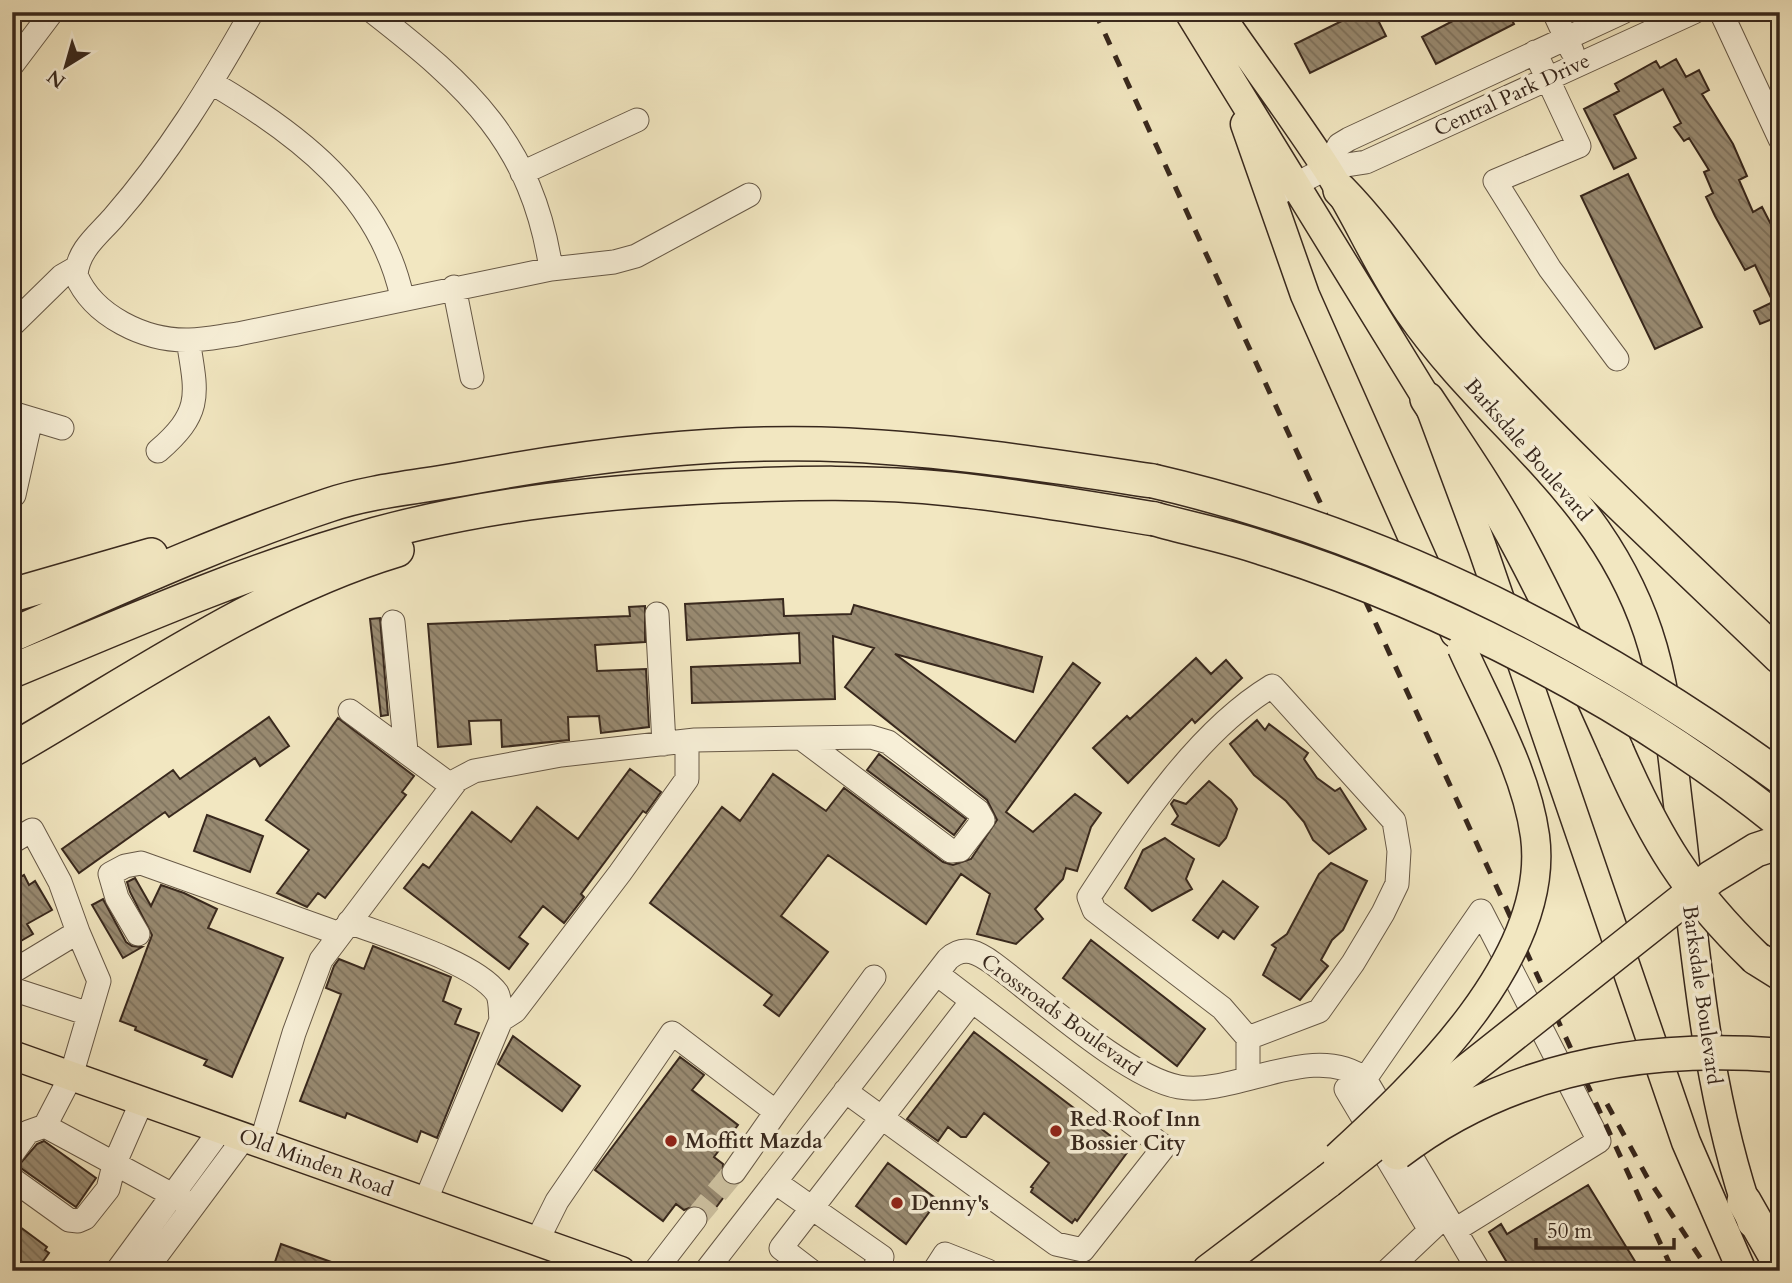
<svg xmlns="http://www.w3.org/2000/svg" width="1792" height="1283" font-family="Cardo,serif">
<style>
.building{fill:url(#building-back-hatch);stroke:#38281d;stroke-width:2}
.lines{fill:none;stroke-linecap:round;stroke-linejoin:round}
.minor-tunnel{stroke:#cdc1a0;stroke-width:23;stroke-dasharray:23 11;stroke-linecap:butt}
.minor-casing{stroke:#665846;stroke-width:25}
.major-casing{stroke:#38281d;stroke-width:31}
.highway-casing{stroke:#38281d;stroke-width:36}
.minor{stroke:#f7efd7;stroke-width:23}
.major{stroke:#f2e7c1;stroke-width:28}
.highway{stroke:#f2e7c1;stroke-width:33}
.rail{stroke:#38281d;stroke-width:5;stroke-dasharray:12 12;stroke-linecap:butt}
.major-bridge-casing{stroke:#38281d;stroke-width:31;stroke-linecap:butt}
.highway-bridge-casing{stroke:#38281d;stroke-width:36;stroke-linecap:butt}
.major-bridge{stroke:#f2e7c1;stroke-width:28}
.highway-bridge{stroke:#f2e7c1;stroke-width:33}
.poi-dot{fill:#8f2418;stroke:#f7efd7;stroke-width:2.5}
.labels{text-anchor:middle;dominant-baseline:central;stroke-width:7;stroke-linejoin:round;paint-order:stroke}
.street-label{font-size:21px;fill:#38281d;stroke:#f7efd7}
.poi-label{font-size:21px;font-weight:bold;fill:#38281d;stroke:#f7efd7;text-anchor:start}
</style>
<defs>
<pattern id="building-back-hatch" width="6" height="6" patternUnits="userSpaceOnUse" patternTransform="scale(1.75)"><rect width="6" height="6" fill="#998b72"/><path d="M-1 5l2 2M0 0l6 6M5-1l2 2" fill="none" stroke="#7e725d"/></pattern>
</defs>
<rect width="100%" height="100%" fill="#f2e7c1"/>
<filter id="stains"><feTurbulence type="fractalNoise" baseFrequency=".00286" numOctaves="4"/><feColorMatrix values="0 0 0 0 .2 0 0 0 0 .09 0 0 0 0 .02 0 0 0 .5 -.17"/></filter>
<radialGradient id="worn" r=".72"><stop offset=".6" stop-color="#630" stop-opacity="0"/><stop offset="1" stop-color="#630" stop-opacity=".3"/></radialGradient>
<path class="building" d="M1360,12H1374L1386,36L1310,73L1295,44Z
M1470,12H1508L1514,24L1436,64L1422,37Z
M1676,59L1686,77L1699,70L1709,90L1702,94L1733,144L1747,176L1739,180L1753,212L1762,207L1780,242V316L1760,324L1754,311L1773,302L1755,265L1745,270L1715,216L1706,197L1713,193L1704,172L1709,170L1689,138L1684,141L1674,127L1681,123L1663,89L1614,115L1636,158L1614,169L1584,109L1619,91L1615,84L1656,61L1660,68Z
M1628,174L1702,327L1655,349L1581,196Z
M783,599L784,616L851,614L854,605L1042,657L1033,692L895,654L1015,742L1073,663L1100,683L1006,812L1033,832L1075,794L1101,813L1091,827L1077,871L1066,868L1063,879L1035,909L1043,919L1016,944L977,934L990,894L961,874L926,924L828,855L781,916L828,952L779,1016L764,1005L772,995L650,903L722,807L740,821L773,774L826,811L844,788L943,862L953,865L971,859L997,820L987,800L845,687L874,648L833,636L835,699L692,703L691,667L800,663L799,633L687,640L685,604Z
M645,606V642L595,645L597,671L646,669L649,727L601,733L599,716L568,717L569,740L502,747L501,720L469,721L471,744L438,747L428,624L630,616L629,607Z
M380,618L388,715L381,716L370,619Z
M1196,658L1211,674L1226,660L1242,678L1195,723L1192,719L1128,783L1093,748L1127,716L1130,719Z
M269,717L289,746L260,766L255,758L169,817L165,812L79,873L62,849L173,770L180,779Z
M338,718L414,776L402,792L406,795L325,898L318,893L307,907L277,893L309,850L266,820Z
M1257,720L1265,730L1269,724L1308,753L1304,759L1317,778L1335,791L1340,788L1366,829L1329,854L1313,840L1304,822L1286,801L1254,775L1230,744Z
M879,754L966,819L954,835L867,770Z
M630,769L661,792L646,813L643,811L581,894L584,897L564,923L543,906L519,937L528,944L509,969L404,888L423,864L429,868L472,812L511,842L537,807L578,839Z
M1209,781L1231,800L1237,809L1226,838L1219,846L1172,824L1178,816L1171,804L1174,800L1186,804Z
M207,815L263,836L250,872L194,851Z
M1165,838L1194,859L1186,879L1192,889L1152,911L1125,888L1143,850Z
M1331,863L1367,881L1343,930L1332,940L1321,960L1328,966L1300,1000L1263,975L1276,948L1272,945L1287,934L1319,874Z
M24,875L29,885L35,881L52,910L27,924L33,934L12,946V882Z
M135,878L151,906L161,885L184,893L217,909L208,928L283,958L232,1077L204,1065L207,1060L135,1030L136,1027L120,1021L152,935L130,892L127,882Z
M1223,881L1258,907L1234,939L1223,931L1218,938L1193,920Z
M103,899L126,942L132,946L142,947L123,958L92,905Z
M1091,940L1205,1029L1177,1066L1063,978Z
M373,946L451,977L443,1001L461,1009L455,1024L479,1033L437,1138L421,1131L417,1142L347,1113L345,1118L300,1101L341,994L326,988L334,966L339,959L364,969Z
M974,1032L1129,1150L1077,1221L1075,1219L1072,1223L1031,1192L1033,1188L1031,1187L1049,1163L984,1113L966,1137H961L948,1127L938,1141L907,1119Z
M513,1036L580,1086L562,1111L498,1064Z
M680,1057L704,1075L692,1090L738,1125L714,1157L723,1164L722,1179L732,1186L709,1217L704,1208L697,1205L684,1210L676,1204L663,1221L595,1170Z
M44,1141L96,1178L76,1207L18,1166L37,1144Z
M888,1163L938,1200L906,1244L856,1206Z
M1588,1185L1641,1271H1512L1489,1232L1501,1224L1507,1234Z
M12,1221L47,1247L45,1250L49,1253L36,1271H12Z
M281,1244L351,1269V1271H272Z"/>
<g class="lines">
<path class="minor-tunnel" d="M695,1219L734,1172"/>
<g class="minor-casing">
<path id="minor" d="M252,12C211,85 168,155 113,218C97,236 78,250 76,275C93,316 145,341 189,340C205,340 222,336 238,334L551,269
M373,12C468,86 532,143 551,269L614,262L636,256L749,195
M1554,12L1572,51
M1721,12L1780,139
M1535,52L1579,146L1495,181L1550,269L1617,359
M12,65L52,12
M212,83C297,133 380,195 402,297
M1327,168L1339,145L1349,139L1623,12
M522,173L637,120
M1281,192L1327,168L1366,162L1694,12
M454,287L472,377
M12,325L62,276L76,268
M12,413L62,428
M158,451C203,412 197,395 188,340
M14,495L31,419
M657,614L664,744
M393,622L406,751
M350,711L452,786
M12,842L32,830L60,882L78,932
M349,922C385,936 475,962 497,993C501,1000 500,1012 501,1020L515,1011L620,873L687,779V741
M138,934L117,898L110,874L125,866L141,863L340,934
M12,972L78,932L99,981L71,1076L45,1126L193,1206
M12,989L89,1014
M1248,1077V1038L1319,1011L1353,963L1383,913L1397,884L1399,851L1394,821L1272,686C1196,732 1137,824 1089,897L1094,910L1222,1008L1248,1038
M1365,1079L1481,911L1599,1141L1455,1230
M1346,1089L1430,1230
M845,1091L1056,1244L1083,1250L1164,1147L937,974
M261,1143L294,1033L321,960L457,780L474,771L561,755L695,740L801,738L951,851L960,850L983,820L978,811L888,742L871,737L801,738
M12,1154L28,1132L45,1126
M734,1172L776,1112
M12,1179L69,1220L78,1221L85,1218L108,1189L114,1165L142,1101
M775,1182L882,1257L872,1271
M425,1202L501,1020
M537,1241L557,1201L672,1033L776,1112L874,977
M117,1271L221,1129
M145,1271L244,1138
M655,1271L695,1219
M706,1271L948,959C964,944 979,953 994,964C1040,998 1126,1077 1179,1087C1235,1097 1313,1040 1365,1079L1479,1271
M811,1271L781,1248L972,1001
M934,1271L945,1254L988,1271
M1387,1271L1441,1220"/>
</g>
<g class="major-casing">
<path id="major" d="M1189,12L1427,399L1482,547L1686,1142L1742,1271
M1218,12C1254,65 1293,116 1327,169C1357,216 1378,267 1409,312C1489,427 1600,489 1648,632C1668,691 1672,758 1680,820C1696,956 1706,1092 1752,1223
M1245,124L1305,295L1455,633
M12,1055L621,1271"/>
</g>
<g class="highway-casing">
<path id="highway" d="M1340,190C1388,239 1424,300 1470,351C1568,458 1676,557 1780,657
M1427,399C1458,446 1491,493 1518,544C1554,611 1586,681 1617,751
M12,595L151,555
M12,635C116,589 220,541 329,505C370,491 418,487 462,479C590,455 718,439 848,445C951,450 1052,466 1153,481
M12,671C121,626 229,578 342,544C464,506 593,492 721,486C797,483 874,481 950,489C1019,496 1087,508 1155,519
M12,750C135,679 261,591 397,550
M1756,958L1780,973
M1744,1201L1780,1264
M1209,1271L1328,1181"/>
</g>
<use href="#minor" class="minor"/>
<use href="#major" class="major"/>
<use href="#highway" class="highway"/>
<path class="rail" d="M1095,12L1673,1271
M1607,1104L1647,1177L1709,1271"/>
<g class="major-bridge-casing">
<path id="major-bridge" d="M1337,1157C1418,1083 1551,957 1535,836C1526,771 1489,708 1462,648"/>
</g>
<g class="highway-bridge-casing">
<path id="highway-bridge" d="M1153,481C1383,534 1590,639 1780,777
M1155,519C1190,529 1227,536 1262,548C1441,604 1634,704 1780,822
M1617,751C1656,840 1686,890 1756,958
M1397,1153C1508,1068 1641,1045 1777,1055
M1328,1181L1712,877L1756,850L1780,842"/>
</g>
<use href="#major-bridge" class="major-bridge"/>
<use href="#highway-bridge" class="highway-bridge"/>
</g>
<g class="poi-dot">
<circle cx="1056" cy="1131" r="7"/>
<circle cx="671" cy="1141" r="7"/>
<circle cx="897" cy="1203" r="7"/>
</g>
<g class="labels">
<g class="street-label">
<text transform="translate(1512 95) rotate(-25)">Central Park Drive</text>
<text transform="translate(1528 450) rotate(49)">Barksdale Boulevard</text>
<text transform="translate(1702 995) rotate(82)">Barksdale Boulevard</text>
<text transform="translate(1061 1015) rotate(36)">Crossroads Boulevard</text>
<text transform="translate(316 1163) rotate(20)">Old Minden Road</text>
</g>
<g class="poi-label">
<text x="1070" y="1119">Red Roof Inn<tspan x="1070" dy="24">Bossier City</tspan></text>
<text x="685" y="1141">Moffitt Mazda</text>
<text x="911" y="1203">Denny's</text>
</g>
</g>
<rect width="1792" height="1283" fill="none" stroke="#f2e7c1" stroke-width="42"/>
<rect x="14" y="14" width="1764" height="1255" fill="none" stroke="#38281d" stroke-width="3.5"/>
<rect x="21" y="21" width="1750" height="1241" fill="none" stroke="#38281d" stroke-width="2"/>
<g transform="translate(66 66) rotate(217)" stroke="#f7efd7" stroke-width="5" paint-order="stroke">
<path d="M0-5L12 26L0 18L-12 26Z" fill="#38281d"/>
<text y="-10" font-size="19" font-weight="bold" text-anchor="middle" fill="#38281d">N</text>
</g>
<path d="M1536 1238v10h138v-10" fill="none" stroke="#38281d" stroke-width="3.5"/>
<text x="1547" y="1238" font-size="21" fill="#38281d" stroke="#f7efd7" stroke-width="5" paint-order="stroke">50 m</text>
<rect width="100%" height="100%" filter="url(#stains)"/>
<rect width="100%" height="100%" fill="url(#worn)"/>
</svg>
